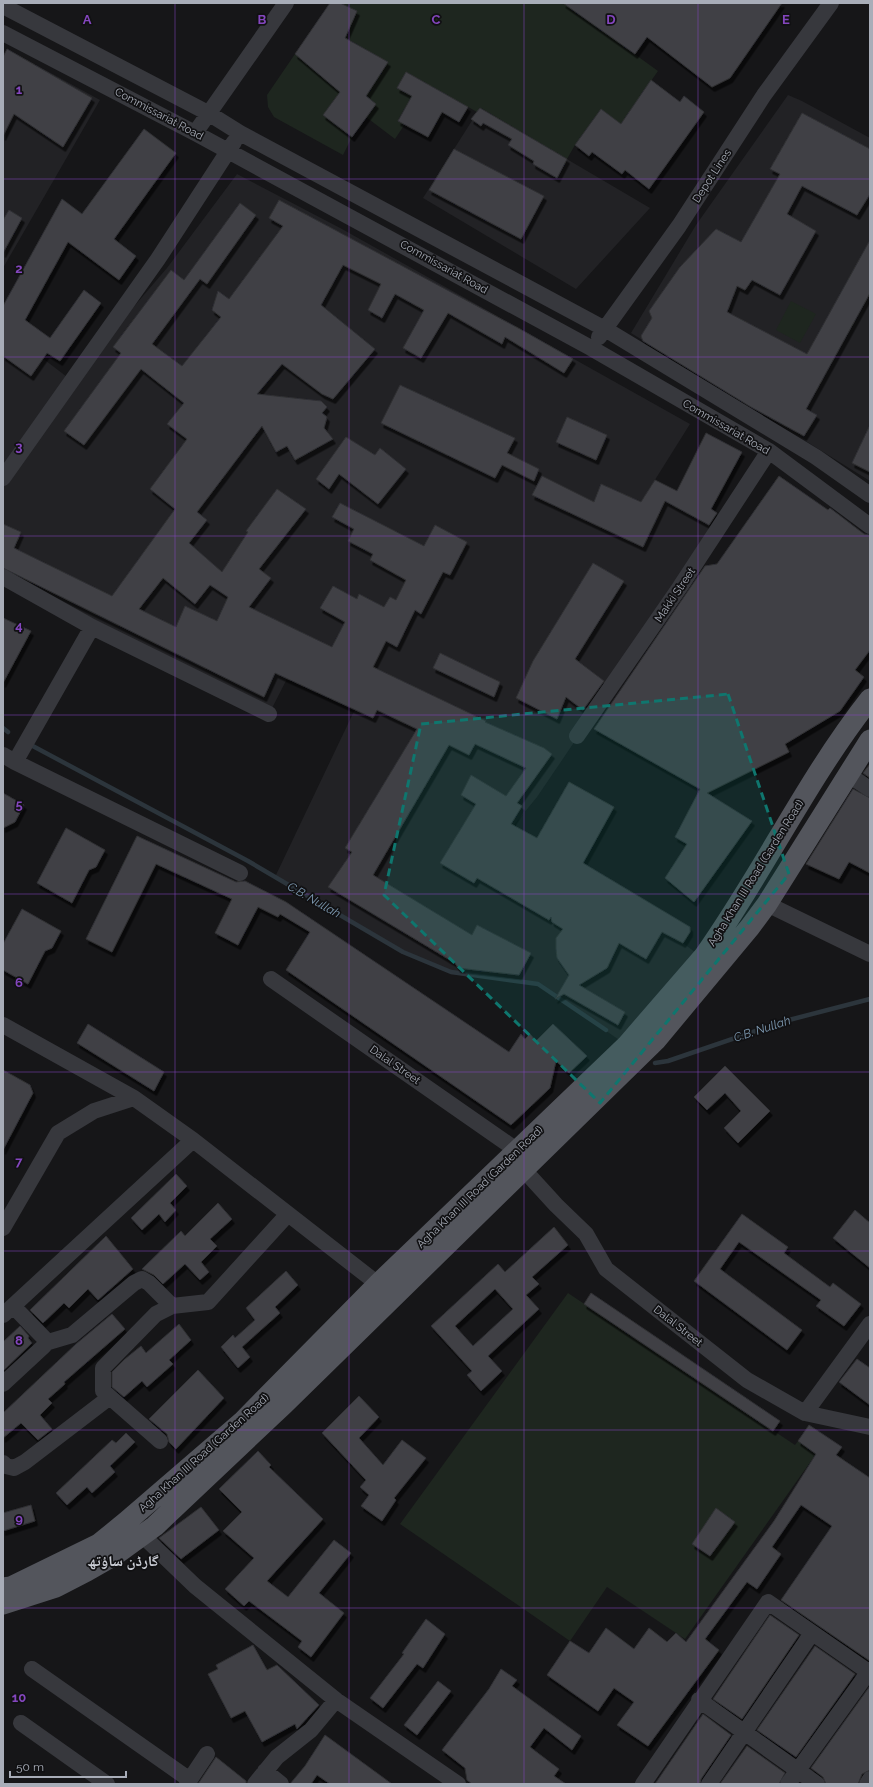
<svg xmlns="http://www.w3.org/2000/svg" width="873" height="1787" font-family="Raleway,'Noto Naskh Arabic',sans-serif">
<style>
.built{fill:#222225}
.green{fill:#1e261f}
.lines{fill:none;stroke-linecap:round;stroke-linejoin:round}
.stream{stroke:#2c353c;stroke-width:4.5}
.building{fill:#404145;stroke:#303034;fill-rule:evenodd;filter:url(#shadow)}
.minor{stroke:#37383d;stroke-width:16}
.major{stroke:#53555c;stroke-width:21}
.marked{fill:#0f766e;fill-opacity:0.2;stroke:#0f766e;stroke-width:3;stroke-dasharray:8 5;stroke-linejoin:round}
.grid{fill:none;stroke:#8446be;stroke-width:1;stroke-opacity:0.55}
.labels{text-anchor:middle;dominant-baseline:central;stroke-width:3.5;stroke-linejoin:round;paint-order:stroke}
.street-label{font-size:11px;fill:#a8adb8;stroke:#111113}
.water-label{font-size:12px;font-style:italic;fill:#7f9bb3;stroke:#111113}
.district-label{font-size:15px;font-weight:bold;fill:#c9ccd4;stroke:#111113}
.grid-label{font-size:13px;text-anchor:middle;font-weight:bold;fill:#8446be;stroke:#111113;stroke-width:3.5;stroke-linejoin:round;paint-order:stroke}
</style>
<defs>
<filter id="shadow"><feDropShadow dx="2.5" dy="4.5" stdDeviation="0" flood-color="#0009"/></filter>
</defs>
<rect width="100%" height="100%" fill="#161618"/>
<path class="built" d="M7,49L100,100L3,268V56Z
M788,95L802,101L870,138V481L631,333L696,225Z
M480,108L650,208L576,289L423,198Z
M237,174L342,229L690,424L648,491L718,530L537,797L501,841L683,943L708,962L628,1046L538,984L451,972L403,952L275,877L357,705L291,671L269,714L3,577V328L71,380L167,268Z"/>
<path class="green" d="M330,3H564L658,71L621,124L601,109L575,145L567,159L481,108L477,112L406,72L398,88L412,96L398,120L405,124L395,139L366,117L347,82L357,69L376,80L388,62L317,22Z
M295,54L340,92L323,115L352,137L343,155L274,117L268,107L267,95Z
M791,301L816,314L800,343L776,330Z
M568,1293L795,1445L798,1441L816,1454L685,1639L607,1587L570,1641L400,1524Z"/>
<g class="lines">
<path class="stream" d="M3,728L8,732
M29,744L248,861L403,952L451,972L538,984L606,1030
M655,1063L668,1061L785,1021L870,999"/>
</g>
<path class="building" d="M330,3H340L357,11L345,38L388,62L366,96L376,104L352,137L323,115L340,92L295,54Z
M563,3H782L730,78L712,87L647,37L635,54Z
M7,49L92,98L63,147L14,114L3,136V57Z
M406,72L468,107L459,122L442,112L428,137L398,121L412,96L397,88Z
M651,80L680,102L684,96L704,112L649,189L625,170L622,174L592,152L589,156L575,145L601,109L621,124Z
M480,108L567,159L557,178L533,164L534,161L508,145L512,139L483,123L481,126L471,119Z
M802,113L870,149V194L857,215L802,186L787,214L816,231L780,295L752,280L745,290L737,286L727,312L807,354L870,240V293L806,409L817,415L804,436L751,407L643,341L641,336L652,318L649,311L680,267L716,229L741,242L780,174L770,169Z
M144,129L176,153L114,239L136,256L119,280L68,242L25,320L50,338L84,290L101,303L60,361L47,353L31,376L3,356V306L62,199L82,214Z
M454,149L544,196L521,239L429,190Z
M279,200L520,329L573,359L564,373L505,337L502,344L448,313L421,358L403,348L424,310L395,294L382,318L368,310L381,284L343,265L321,305L375,349L333,399L322,394L282,364L257,394L321,401L327,407L322,413L327,417L324,428L333,439L295,460L287,446L276,452L262,426L197,512L207,520L189,543L222,572L248,532L246,531L277,489L306,509L259,569L271,578L249,607L332,647L345,622L320,608L333,586L357,599L359,594L384,607L390,597L396,600L406,580L370,560L373,554L348,541L354,529L332,517L340,503L424,546L435,525L467,542L450,575L443,572L421,614L415,610L397,647L386,641L373,667L486,721L485,722L544,748L552,754L517,803L522,806L511,824L537,838L569,782L614,807L583,863L690,927V932L683,943L662,932L646,959L619,943L607,968L579,985L625,1012L618,1025L564,994L555,999L569,975L557,958L556,949V938L563,929L552,922L551,917L549,920L477,878L474,883L440,863L476,804L461,795L471,775L506,796L526,768L475,744L469,755L449,745L373,875L472,935L477,925L531,953L519,975L458,968L455,963L328,887L352,852L345,848L417,729L377,710L373,718L275,673L264,697L3,568V524L21,532L14,548L112,596L175,509L150,489L187,439L167,424L184,403L141,369L84,445L64,431L121,353L113,347L171,270L184,280L240,203L256,215L207,284L200,279L152,344L182,366L221,317L212,310L218,291L229,299L283,226L269,218ZM163,578L195,604L210,585L228,597L217,621L185,606L176,627L139,609Z
M9,210L22,218L3,253V220Z
M400,385L515,438L507,453L539,469L534,481L502,465L495,478L381,423Z
M567,417L607,435L596,460L556,442Z
M870,425V472L852,463Z
M706,433L742,452L711,509L717,513L709,525L665,501L643,547L532,495L542,476L594,502L601,484L641,502L655,480L677,491Z
M346,437L375,455L380,448L406,469L378,504L339,474L329,489L316,479Z
M779,476L828,510L830,508L864,534L870,535V650L855,670L864,677L840,711L785,744L789,752L707,793L752,821L694,902L665,878L687,844L675,837L700,789L594,729L705,566L717,564Z
M593,563L624,581L575,659L604,681L583,710L566,697L557,719L516,698L533,661Z
M3,618L31,631L3,683Z
M440,653L500,682L494,697L433,668Z
M870,764V778L863,773Z
M853,789L870,798V873L849,862L839,879L806,864Z
M3,793L24,805L15,822L3,828Z
M66,828L105,850L96,867L89,870L72,903L37,883Z
M137,836L236,882L245,881L286,902L509,1052L521,1034L525,1039L530,1034L536,1041L553,1024L587,1056L569,1073L556,1061L550,1088L511,1125L286,970L310,932L280,914L278,917L258,907L238,945L215,933L232,899L156,864L112,952L86,939Z
M22,909L61,931L52,948L45,951L28,984L3,970V944Z
M88,1024L164,1072L154,1091L77,1043Z
M725,1066L770,1111L738,1143L724,1128L741,1111L725,1093L707,1110L694,1097Z
M3,1070L30,1085L33,1093L3,1150Z
M176,1174L187,1186L170,1203L176,1210L165,1222L159,1214L142,1230L131,1218Z
M218,1203L232,1219L210,1239L217,1246L201,1262L209,1272L200,1280L185,1264L163,1284L154,1275L142,1269L181,1231L185,1236Z
M855,1210L870,1223V1268L833,1238Z
M742,1214L788,1247L784,1253L830,1287L833,1283L861,1304L844,1326L816,1306L821,1300L739,1242L720,1269L802,1330L787,1350L694,1281Z
M554,1227L568,1245L532,1277L539,1284L526,1295L539,1309L488,1356L502,1371L481,1391L467,1375L472,1371L431,1326L498,1264L505,1272ZM495,1289L513,1309L473,1346L455,1326Z
M106,1236L133,1269L98,1300L88,1289L69,1308L64,1303L43,1323L30,1310Z
M286,1271L298,1285L275,1307L280,1313L242,1347L250,1357L238,1368L221,1347L233,1335L235,1338L255,1320L246,1308Z
M591,1293L780,1421L773,1431L584,1304Z
M112,1314L125,1329L64,1382L65,1384L48,1399L52,1403L40,1415L52,1429L38,1440L21,1423L3,1438V1413L76,1344Z
M179,1324L191,1340L169,1360L173,1364L147,1387L142,1381L124,1397L112,1387V1372L125,1359L141,1346L146,1353Z
M20,1326L29,1336L28,1338L32,1343L3,1371V1342Z
M857,1359L870,1368V1405L839,1382Z
M198,1370L224,1398L176,1449L169,1442L167,1434L149,1419Z
M359,1396L379,1417L359,1438L383,1465L402,1440L426,1458L394,1498L396,1500L382,1521L361,1506L369,1495L360,1487L366,1480L322,1433Z
M809,1425L842,1447L836,1455L870,1478V1661L781,1600L832,1526L801,1505L772,1547L781,1554L757,1589L747,1582L705,1639L719,1650L648,1746L617,1725L634,1702L614,1688L598,1711L547,1675L570,1641L589,1653L606,1628L634,1649L649,1628L667,1642L676,1633L686,1642L774,1521L816,1454L798,1441Z
M126,1433L135,1442L110,1466L115,1472L92,1493L87,1487L67,1505L56,1493L112,1440L116,1443Z
M258,1451L271,1465L269,1467L323,1519L267,1581L288,1597L334,1540L351,1553L319,1593L344,1613L311,1657L298,1647L302,1641L249,1601L244,1606L225,1589L254,1558L223,1531L242,1512L219,1489Z
M31,1505L35,1521L3,1531V1513Z
M201,1507L219,1530L181,1559L159,1538Z
M716,1508L735,1522L710,1556L692,1544Z
M770,1615L799,1635L742,1719L713,1699Z
M426,1619L445,1634L423,1668L417,1664L383,1708L370,1698L404,1654L402,1653Z
M253,1645L267,1670L277,1665L319,1705L297,1729L295,1724L262,1742L245,1711L231,1718L208,1674L218,1669L216,1665Z
M815,1646L855,1674L796,1757L757,1730Z
M501,1669L517,1680L512,1686L581,1736L572,1750L544,1728L530,1747L559,1769L554,1776L566,1784H472L467,1780L465,1768L442,1750L489,1689Z
M438,1681L451,1691L417,1735L404,1725Z
M870,1686V1770L862,1774L858,1784H826L823,1777L811,1768Z
M703,1714L731,1735L701,1779L700,1784H655Z
M325,1735L392,1784H330L317,1775L311,1784H290L305,1766Z
M747,1746L785,1773L779,1784H720Z
M216,1757L246,1781V1784H198Z"/>
<g class="lines">
<path class="minor" d="M3,6L208,113L240,133L605,329L816,457L870,495
M3,33L195,133L591,348L769,451L870,526
M195,133L286,3
M599,337L679,226L764,95L831,3
M3,478L158,259L234,142
M3,577L92,627L269,714
M577,736L680,587L769,451
M3,755L15,762L240,873
M15,762L92,627
M847,774L870,789
M767,904L870,954
M271,979L518,1151
M3,1025L134,1098
M524,1170L556,1205L586,1234L606,1269L747,1380L805,1413L870,1427
M3,1228L58,1133L94,1111L134,1098L193,1140L378,1284
M13,1306L44,1338L45,1343
M3,1315L193,1140
M3,1384L44,1346L45,1343L72,1335L134,1283L142,1279L149,1283L172,1306
M805,1413L870,1324
M160,1441L103,1391V1368L156,1314L172,1306L208,1302L288,1214
M3,1463L6,1466L14,1468L25,1462L110,1397
M143,1536L195,1586L336,1700L458,1784
M32,1669L190,1780
M699,1700L817,1784
M21,1723L107,1784
M265,1771L281,1784
M187,1784L207,1754
M255,1784L277,1757L311,1730L336,1700
M643,1784L768,1602L870,1673
M709,1784L812,1633
M788,1784L870,1670
M867,1784L870,1779"/>
<path class="major" d="M3,1588L11,1587L99,1544L126,1522L242,1422L378,1284L627,1045L704,956C763,873 807,779 870,699
M3,1604L56,1587L87,1571L115,1555L155,1526L284,1404L656,1040L750,927L767,904L870,740"/>
</g>
<path class="marked" d="M728,694L789,874L600,1103L384,895L421,724Z"/>
<path class="grid" d="M175,3V1784M349,3V1784M524,3V1784M698,3V1784M3,179H870M3,357H870M3,536H870M3,715H870M3,894H870M3,1072H870M3,1251H870M3,1430H870M3,1608H870"/>
<g class="labels">
<g class="street-label">
<text transform="translate(159 114) rotate(28)">Commissariat Road</text>
<text transform="translate(712 176) rotate(-57)">Depot Lines</text>
<text transform="translate(444 267) rotate(29)">Commissariat Road</text>
<text transform="translate(726 427) rotate(30)">Commissariat Road</text>
<text transform="translate(675 595) rotate(-56)">Makki Street</text>
<text transform="translate(756 873) rotate(-58)">Agha Khan III Road (Garden Road)</text>
<text transform="translate(395 1065) rotate(35)">Dalal Street</text>
<text transform="translate(480 1187) rotate(-44)">Agha Khan III Road (Garden Road)</text>
<text transform="translate(678 1326) rotate(38)">Dalal Street</text>
<text transform="translate(204 1453) rotate(-42)">Agha Khan III Road (Garden Road)</text>
</g>
<g class="water-label">
<text transform="translate(314 900) rotate(30)">C.B. Nullah</text>
<text transform="translate(762 1029) rotate(-18)">C.B. Nullah</text>
</g>
<g class="district-label">
<text x="123" y="1561">گارڈن ساؤتھ</text>
</g>
</g>
<g class="grid-label">
<text x="87" y="24">A</text>
<text x="262" y="24">B</text>
<text x="436" y="24">C</text>
<text x="611" y="24">D</text>
<text x="786" y="24">E</text>
<text x="19" y="94">1</text>
<text x="19" y="273">2</text>
<text x="19" y="451">3</text>
<text x="19" y="630">4</text>
<text x="19" y="809">5</text>
<text x="19" y="987">6</text>
<text x="19" y="1166">7</text>
<text x="19" y="1345">8</text>
<text x="19" y="1523">9</text>
<text x="19" y="1702">10</text>
</g>
<rect width="873" height="1787" fill="none" stroke="#a8adb8" stroke-width="8"/>
<path d="M10 1771v6h116v-6" fill="none" stroke="#a8adb8" stroke-width="2"/>
<text x="16" y="1771" font-size="12" fill="#a8adb8" stroke="#111113" stroke-width="3" paint-order="stroke">50 m</text>
</svg>
